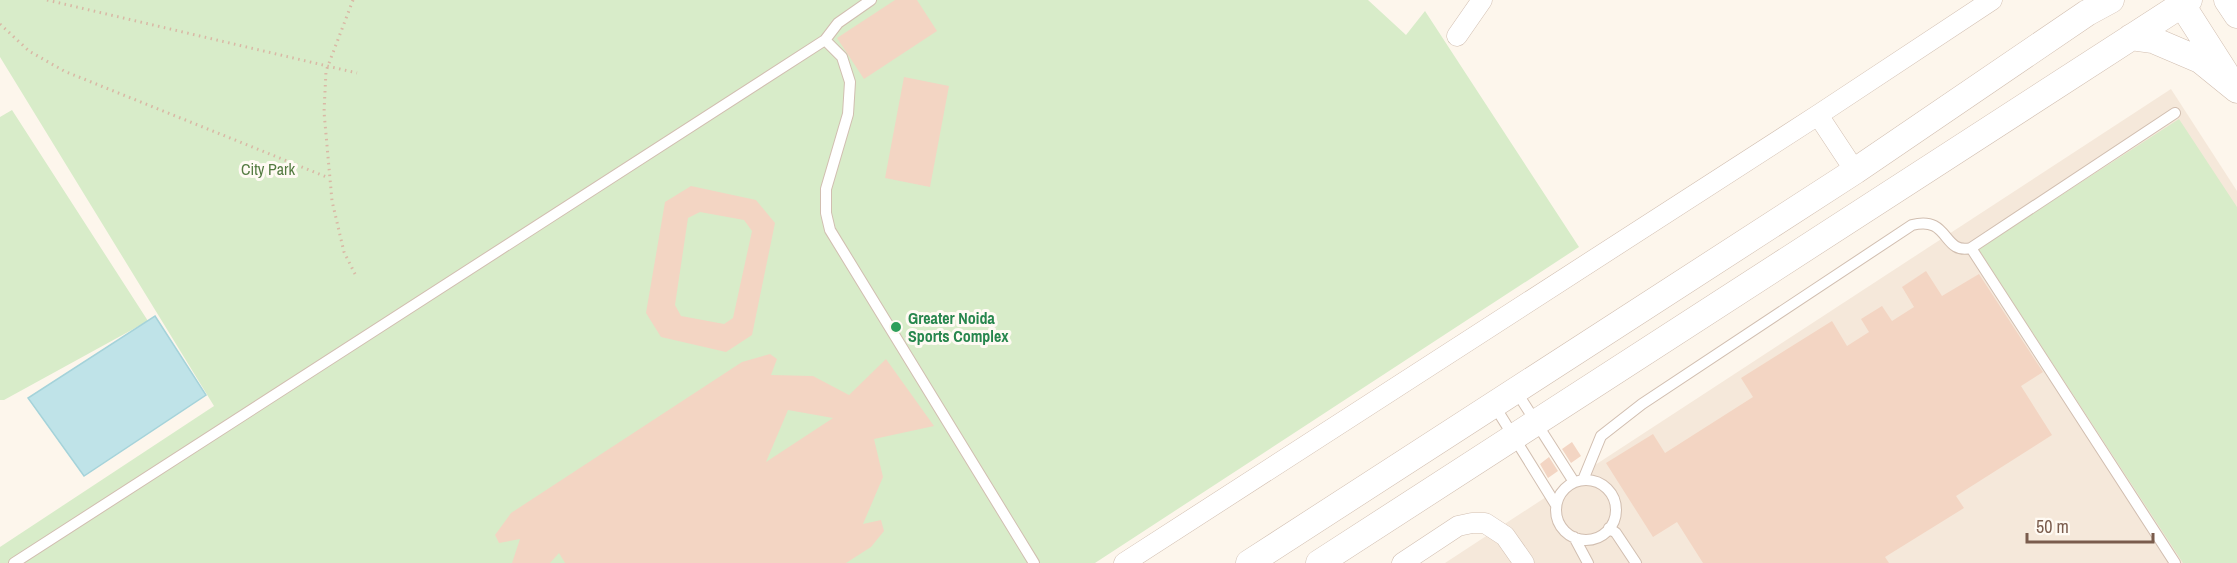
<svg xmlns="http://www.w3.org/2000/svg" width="2237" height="563" font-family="'Archivo Narrow',sans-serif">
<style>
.residential{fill:#f5e8da}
.green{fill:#d8ecc9}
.water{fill:#bfe3e8;stroke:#a5d3da;stroke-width:1.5}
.building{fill:#f3d5c3;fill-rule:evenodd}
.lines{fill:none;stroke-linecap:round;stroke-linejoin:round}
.service-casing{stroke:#d1beb0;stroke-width:12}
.minor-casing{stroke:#d1beb0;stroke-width:21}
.tertiary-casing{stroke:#d1beb0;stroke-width:27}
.path{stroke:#d9b8a5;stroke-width:3;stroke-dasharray:1.5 4.5;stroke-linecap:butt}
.service{stroke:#fff;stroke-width:10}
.minor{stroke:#fff;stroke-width:20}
.tertiary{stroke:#fff;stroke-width:26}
.leisure-dot{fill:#2e9e5b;stroke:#fffaf3;stroke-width:2}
.labels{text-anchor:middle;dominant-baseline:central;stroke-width:6;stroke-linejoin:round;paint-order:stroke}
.park-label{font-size:16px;fill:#537a41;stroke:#fffaf3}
.leisure-label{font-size:16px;font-weight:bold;fill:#27864d;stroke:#fffaf3;text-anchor:start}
</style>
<rect width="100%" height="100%" fill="#fdf6ec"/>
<path class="residential" d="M2171,89L2237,191V563H1445Z"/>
<path class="green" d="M0,0H1368L1406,35L1425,11L1579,247L1095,563H0V547L214,406L0,57Z
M12,110L148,321L4,400H0V117Z
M2179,119L2237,207V563H2183L1978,249Z"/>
<path class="water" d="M155,316L206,395L84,476L28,398Z"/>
<path class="building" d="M895,0H917L937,31L864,79L837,38Z
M904,77L949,86L930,187L885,178Z
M691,186L756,200L775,223L752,335L726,352L661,337L646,313L665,202ZM700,212L744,220L752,231L733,318L724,324L681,316L675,305L688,218Z
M1926,271L1942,296L1979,274L2043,372L2021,386L2052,435L1956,496L1964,508L1885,557L1889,563H1703L1677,522L1653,537L1606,463L1653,434L1665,453L1753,397L1741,378L1832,321L1847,346L1869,332L1861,319L1882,306L1892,321L1914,307L1902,287Z
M770,354L777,359L771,375L813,376L849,395L886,359L934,426L874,439L883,477L863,524L881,520L884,531L871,547L846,563H565L559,553L550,563H512L520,539L499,543L495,535L511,513L742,362ZM788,410L833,418L766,462Z
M1572,442L1581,456L1571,463L1562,449Z
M1549,457L1558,471L1548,478L1540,464Z"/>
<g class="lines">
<g class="service-casing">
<path id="service" d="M825,40L842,57L850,82L848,114L826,189V213L830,230L1034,563
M1971,248L2175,563
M1516,391L1574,482
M1494,405L1556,505
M1583,480L1601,436L1642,404L1912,225C1950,215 1942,255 1971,248L2175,113
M1556 510a30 30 0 1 1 60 0a30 30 0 1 1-60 0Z
M1609,528L1616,533L1636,563
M1574,537L1588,563
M14,563L825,40L838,23L871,0"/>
</g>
<g class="minor-casing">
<path id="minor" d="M1457,36L1482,0
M1818,115L1855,171
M1124,563L1818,115L1992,0
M1402,563L1458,526L1472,523H1485L1505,536L1524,563"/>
</g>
<g class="tertiary-casing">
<path id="tertiary" d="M2179,0L2225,72
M2227,0L2237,15
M2131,37L2153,40L2200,60L2237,90
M1249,563L1855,171L2087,13L2111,0
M1319,563L2189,0"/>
</g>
<path class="path" d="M47,0L357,73
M353,0L326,71L324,112L332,201L344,252L355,274
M0,24L29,51L64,71L329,178"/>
<use href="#service" class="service"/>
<use href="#minor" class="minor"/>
<use href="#tertiary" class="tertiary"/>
</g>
<circle class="leisure-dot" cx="896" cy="327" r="6"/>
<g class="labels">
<g class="park-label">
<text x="268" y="169">City Park</text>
</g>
<g class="leisure-label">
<text x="908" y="318">Greater Noida<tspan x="908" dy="18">Sports Complex</tspan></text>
</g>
</g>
<path d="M2027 533v9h126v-9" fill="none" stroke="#7a5c4d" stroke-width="3"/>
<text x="2036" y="533" font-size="18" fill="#7a5c4d" stroke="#fffaf3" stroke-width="4.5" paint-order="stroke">50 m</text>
</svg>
